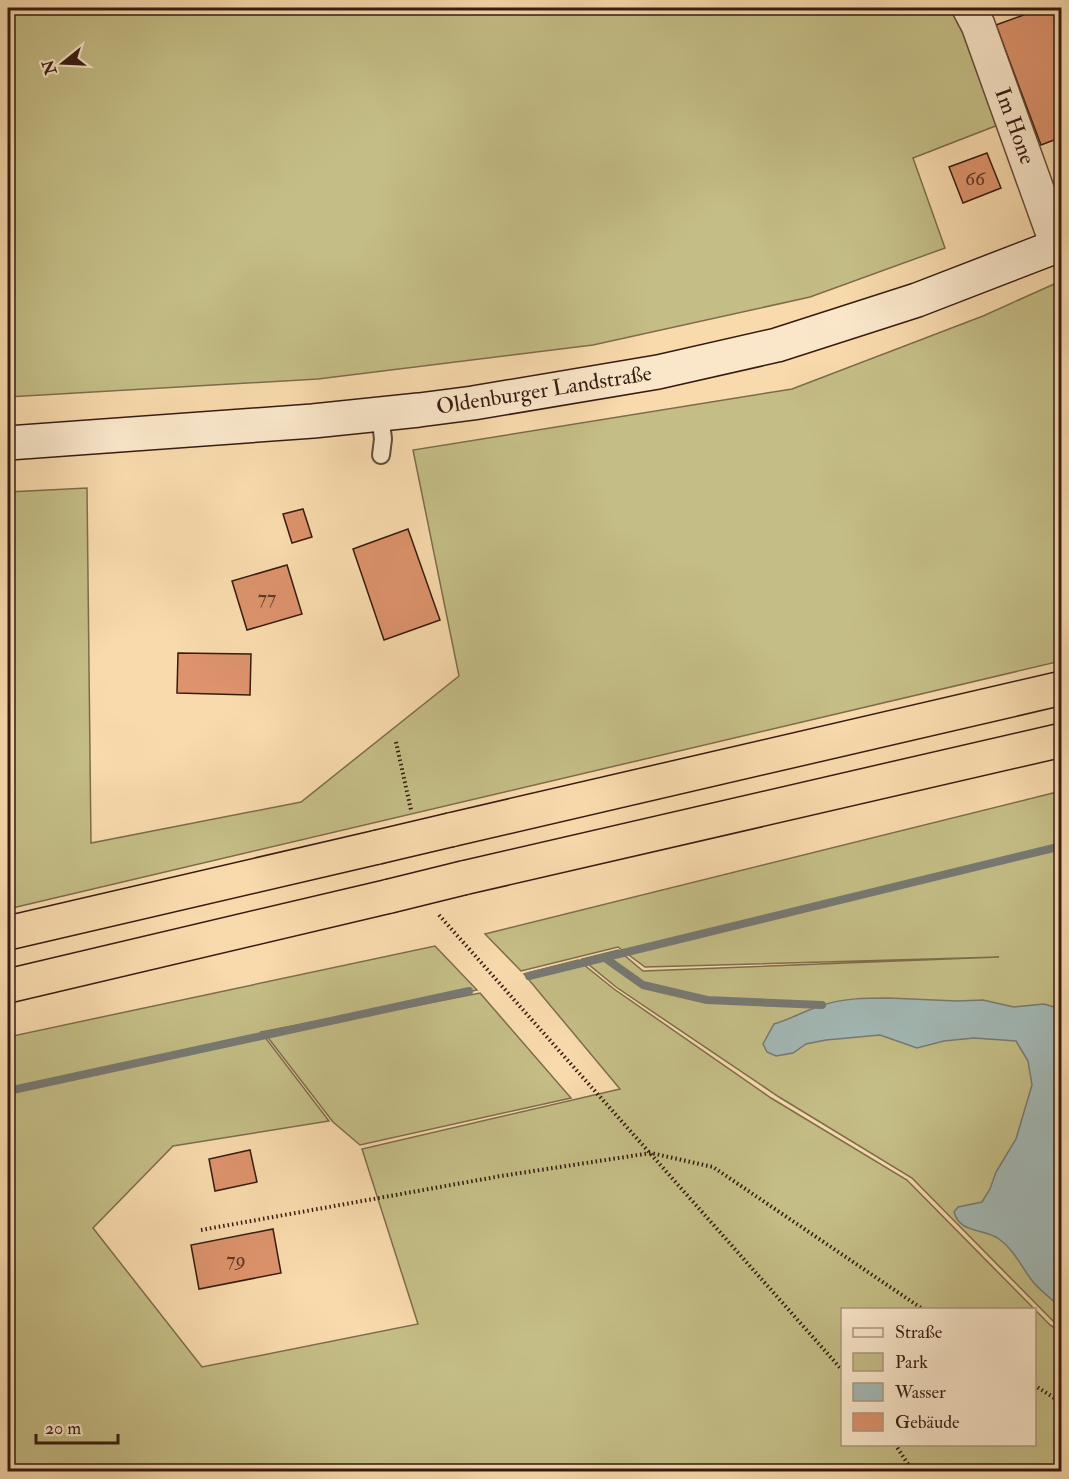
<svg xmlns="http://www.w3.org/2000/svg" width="1069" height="1479" font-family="'IM FELL Double Pica',serif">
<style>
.green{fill:#c4bd85;stroke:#7d6c4b;stroke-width:1.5;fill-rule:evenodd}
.water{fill:#a2b8b5;stroke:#777973;stroke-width:1.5}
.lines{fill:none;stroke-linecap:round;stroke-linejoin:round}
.stream{stroke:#777973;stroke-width:8}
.building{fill:#dd936c;stroke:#361b11;stroke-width:1.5}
.lane-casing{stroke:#664b38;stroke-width:20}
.street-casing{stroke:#664b38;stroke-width:36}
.secondary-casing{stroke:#361b11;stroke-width:36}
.highway-casing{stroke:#361b11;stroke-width:36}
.path{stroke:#361b11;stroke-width:4;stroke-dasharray:1.5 3;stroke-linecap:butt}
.lane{stroke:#fae7ca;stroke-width:16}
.street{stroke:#fae7ca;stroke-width:33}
.secondary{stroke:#fae7ca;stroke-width:33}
.highway{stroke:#f8daad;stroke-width:33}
.highway-bridge-casing{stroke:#361b11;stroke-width:36;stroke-linecap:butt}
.highway-bridge{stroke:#f8daad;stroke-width:33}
.labels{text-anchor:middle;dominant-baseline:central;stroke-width:6;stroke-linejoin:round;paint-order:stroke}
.number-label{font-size:20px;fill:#603928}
.street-label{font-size:22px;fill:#361b11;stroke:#fae7ca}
</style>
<rect width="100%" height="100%" fill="#f8daad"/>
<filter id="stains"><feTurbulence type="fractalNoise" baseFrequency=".00333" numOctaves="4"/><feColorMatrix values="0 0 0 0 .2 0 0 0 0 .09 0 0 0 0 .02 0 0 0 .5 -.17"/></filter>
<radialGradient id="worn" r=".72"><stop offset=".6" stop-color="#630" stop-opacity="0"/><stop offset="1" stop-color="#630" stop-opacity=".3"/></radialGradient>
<path class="green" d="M8,8H949L961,24L998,125L913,158L945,248L810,297L593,345L318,379L8,397Z
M1061,281V661L8,909V492L87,488L91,843L301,802L459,676L413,450L792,389L983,316Z
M1061,791V1327L1054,1322L912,1178L779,1097L616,987L582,959L618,950L643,971L999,957L645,967L618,947L521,971L485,934Z
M435,946L477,990L261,1032L329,1121L173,1146L93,1228L202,1367L418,1324L362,1149L620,1089L524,974L578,960L614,989L771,1098L907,1180L1050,1325L1061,1332V1471H8V1037ZM842,1310H1034V1444H842Z
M480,993L571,1098L360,1145L333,1122L266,1035Z"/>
<path class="water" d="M889,998L957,1001L983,1000L1014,1007L1044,1004L1061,1009V1308C1053,1300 1042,1292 1034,1283C1022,1269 1015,1250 999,1239C984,1228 960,1234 954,1212L958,1207L982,1202L990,1189L996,1172L1016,1139L1032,1085L1028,1061L1016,1041L974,1038L944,1041L917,1048L880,1035L826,1040L806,1044L793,1053L776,1056L767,1052L763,1044L774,1024C791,1019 806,1010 823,1005C844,998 867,998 889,998Z"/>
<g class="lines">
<path class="stream" d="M605,958L643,985L707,1000L822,1005
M529,976L1062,846
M8,1091L469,991"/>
</g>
<path class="building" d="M1043,8H1062V137L1041,145L996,25Z
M987,153L1001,188L963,203L949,167Z
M303,509L312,537L292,543L283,514Z
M408,529L440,620L384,640L353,549Z
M287,565L302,614L247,630L232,581Z
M178,653L251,654L250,695L177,693Z
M250,1150L257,1182L215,1191L209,1159Z
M273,1229L281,1273L199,1289L191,1245Z"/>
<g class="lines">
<g class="lane-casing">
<path id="lane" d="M380,414L383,439L381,455"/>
</g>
<g class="street-casing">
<path id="street" d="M969,8L978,25L1057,245"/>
</g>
<g class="secondary-casing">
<path id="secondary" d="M8,443L313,421L419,410L473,403L658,372L777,345L917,300L1062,244"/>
</g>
<g class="highway-casing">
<path id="highway" d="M450,830L1062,688
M463,878L1062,740
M8,933L378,847
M8,986L390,896"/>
</g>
<path class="path" d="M396,742L411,810
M439,915L842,1370
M201,1230L501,1176L651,1153L713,1167L924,1310
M1034,1385L1062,1403
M895,1444L913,1472"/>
<use href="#lane" class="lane"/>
<use href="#street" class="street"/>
<use href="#secondary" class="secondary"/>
<use href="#highway" class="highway"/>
<g class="highway-bridge-casing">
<path id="highway-bridge" d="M378,847L450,830
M390,896L463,878"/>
</g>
<use href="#highway-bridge" class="highway-bridge"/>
</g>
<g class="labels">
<g class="number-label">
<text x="975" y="178">66</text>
<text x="267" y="597">77</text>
<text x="236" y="1259">79</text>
</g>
<g class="street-label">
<text transform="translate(1015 126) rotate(70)">Im Hone</text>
<text transform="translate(544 390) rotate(-9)">Oldenburger Landstraße</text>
</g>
</g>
<rect width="1069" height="1479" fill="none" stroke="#f8daad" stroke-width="30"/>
<rect x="9" y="9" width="1051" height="1461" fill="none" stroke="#361b11" stroke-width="3"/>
<rect x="15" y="15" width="1039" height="1449" fill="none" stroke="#361b11" stroke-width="1.5"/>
<rect x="841" y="1308" width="195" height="138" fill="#fae7ca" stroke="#ac9580" stroke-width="1.5"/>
<rect x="853" y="1328" width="30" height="9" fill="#fae7ca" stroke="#ac9580" stroke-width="1.5"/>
<text x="895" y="1338" font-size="18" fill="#361b11">Straße</text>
<rect x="853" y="1353" width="30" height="18" fill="#c4bd85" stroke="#ac9580" stroke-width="1.5"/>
<text x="895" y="1368" font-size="18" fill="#361b11">Park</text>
<rect x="853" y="1383" width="30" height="18" fill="#a2b8b5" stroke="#ac9580" stroke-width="1.5"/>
<text x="895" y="1398" font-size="18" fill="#361b11">Wasser</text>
<rect x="853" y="1413" width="30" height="18" fill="#dd936c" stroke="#ac9580" stroke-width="1.5"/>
<text x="895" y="1428" font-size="18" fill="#361b11">Gebäude</text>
<g transform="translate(63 63) rotate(252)" stroke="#fae7ca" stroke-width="4.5" paint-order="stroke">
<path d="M0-4.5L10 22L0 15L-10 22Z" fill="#361b11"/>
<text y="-9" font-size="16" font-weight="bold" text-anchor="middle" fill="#361b11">N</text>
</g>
<path d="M36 1434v9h82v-9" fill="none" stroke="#361b11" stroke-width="3"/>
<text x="45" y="1434" font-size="18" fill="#361b11" stroke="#fae7ca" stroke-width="4.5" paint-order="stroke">20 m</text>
<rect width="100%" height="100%" filter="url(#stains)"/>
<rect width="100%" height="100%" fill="url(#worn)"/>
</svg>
